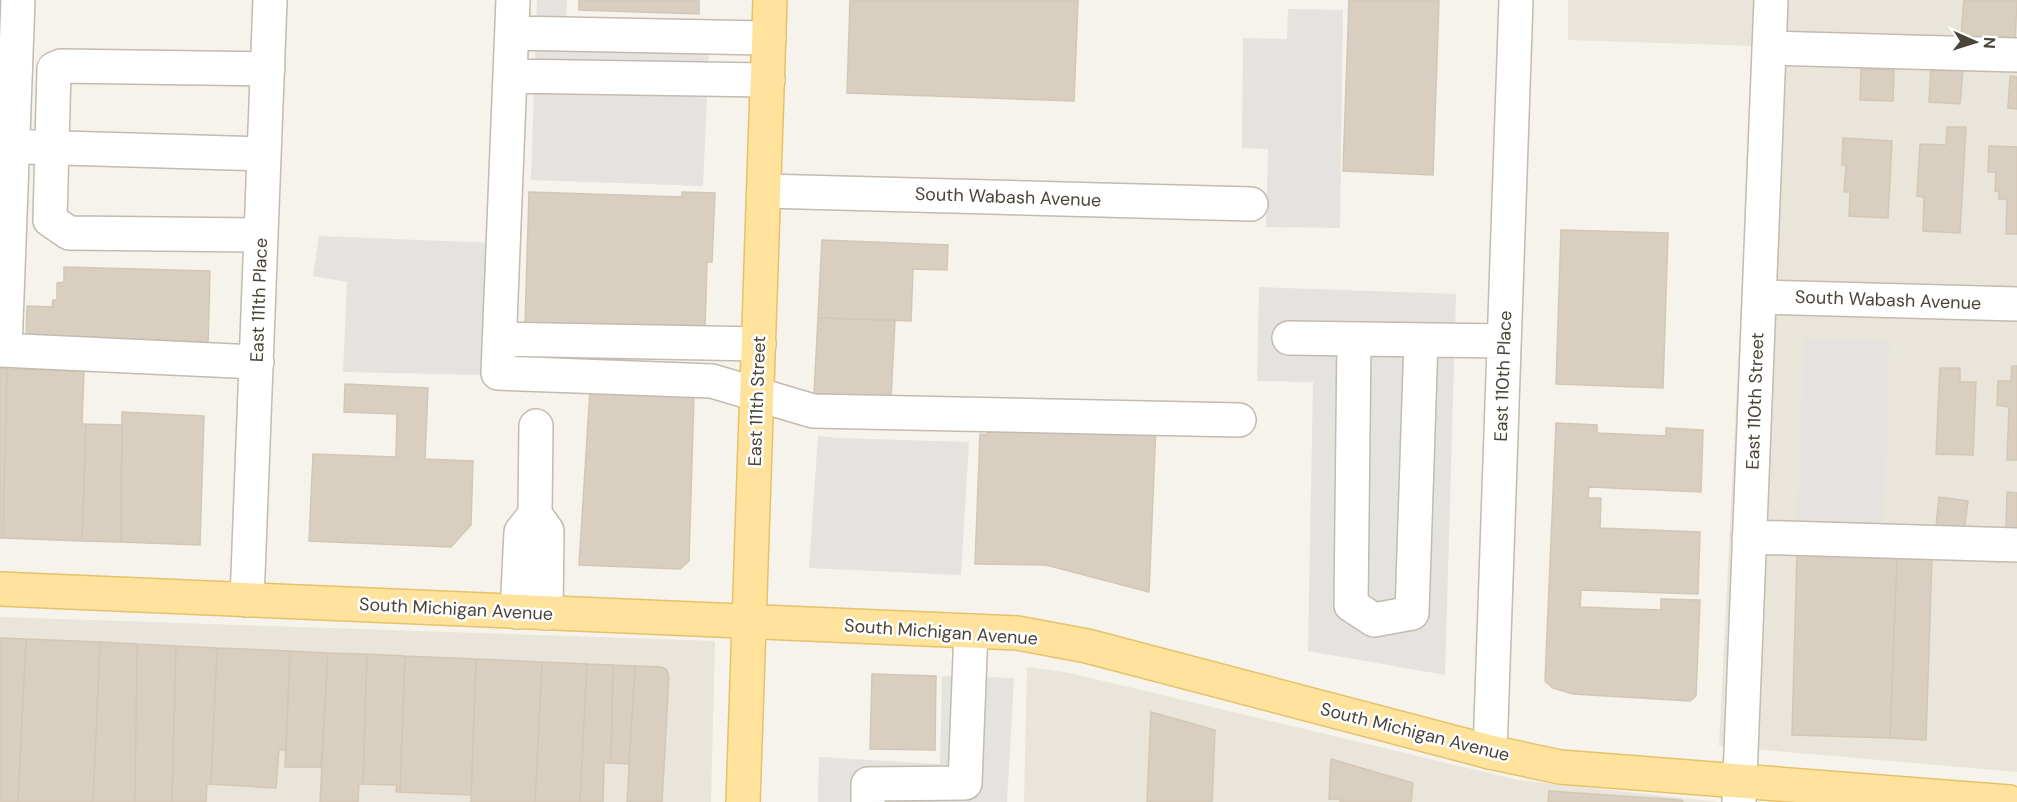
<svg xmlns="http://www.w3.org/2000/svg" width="2017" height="802" font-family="'DM Sans',sans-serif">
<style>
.residential{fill:#eae5da}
.parking{fill:#e5e3e0}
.building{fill:#d8cfc1;stroke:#d3c7b4;stroke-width:1.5}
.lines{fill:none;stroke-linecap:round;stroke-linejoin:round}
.minor-casing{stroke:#c2bbae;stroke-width:36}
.major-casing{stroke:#e6c16a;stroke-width:36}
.minor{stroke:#fff;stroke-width:33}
.major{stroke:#ffe39c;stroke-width:33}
.labels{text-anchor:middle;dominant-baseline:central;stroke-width:5;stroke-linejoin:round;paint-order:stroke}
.street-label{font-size:18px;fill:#4b4439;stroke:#fff}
</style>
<rect width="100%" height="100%" fill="#f6f3ec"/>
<path class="residential" d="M1568,0H2017V772L1719,746L1754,46L1568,40Z
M0,617L715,641L711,802H0Z
M1027,667L1070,673L1518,780L1720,802H1024Z"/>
<path class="parking" d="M537,0H567L566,22L710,31L703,186L531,180Z
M1288,9L1343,10L1340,228L1266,227L1268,149L1242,148L1243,38L1287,39Z
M319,236L494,243L486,375L343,372L347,282L313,276Z
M1259,287L1456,294L1445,675L1308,651L1313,382L1257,381Z
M1804,339L1890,342L1884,524L1797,521Z
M818,436L839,438L969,442L961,575L809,568Z
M942,676L1014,678L1007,802H818L819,757L940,764Z"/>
<path class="building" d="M579,0H699V14L579,10Z
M850,0H1078L1074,101L847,93Z
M1349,0H1439L1433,175L1343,171Z
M1964,0H2017L2015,41L1961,36Z
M1931,68L1963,70L1960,104L1929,102Z
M1861,69L1894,70L1893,101L1860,100Z
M2010,76L2017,77V109L2008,108Z
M1947,127H1966L1960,233L1923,231L1924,197L1917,196L1920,144L1946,145Z
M1843,138L1892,141L1888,218L1849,216L1850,192H1844L1846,165H1842Z
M1989,146L2017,147V234H2006L2007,199H1999V192L1995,191L1996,172H1988Z
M529,192L682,197V192L715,193L712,262H707L705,330L525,324Z
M1561,230L1668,233L1663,388L1556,384Z
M822,240L948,245L947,270L913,269L911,321L818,318Z
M64,267L210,271L208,346L26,340L27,306L52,307L53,300H57V283L64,282Z
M818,318L895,320L891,398L814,394Z
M2012,366H2017V460H2007L2009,407L1997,405L1998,381H2011Z
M0,368L7,369L3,538H0Z
M1940,368H1960V382H1976L1973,455L1936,454Z
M7,369L84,371L82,424H86L82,541L3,538Z
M345,384L428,388L425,459L473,461L471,525L451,547L309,541L313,454L396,457L397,414L344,412Z
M590,390L694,394L689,561L680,569L579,565Z
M122,412L204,416L200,545L121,542Z
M988,413L1156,425L1149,592L1046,565L975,564L980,434L987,435Z
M1556,423L1597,425V433L1666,436V428L1703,430L1701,492L1589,487L1588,498H1601L1600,528L1700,532L1698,594L1581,590L1580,607L1661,610V599L1700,600L1696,696L1690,701L1573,694L1553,688L1545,681Z
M86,424L122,425L121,542L82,541Z
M2007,492L2017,493V530H2006Z
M1939,497L1968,501L1964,531L1936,527Z
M1797,552L1897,556L1890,738L1792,735Z
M1897,556L1932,557L1926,740L1890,738Z
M0,638L26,639L18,802H0Z
M26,639L100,642L93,802H18Z
M100,642L137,644L135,802H93Z
M137,644L176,646L172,802H135Z
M176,646L217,648L211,784H207L206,802H172Z
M217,648L290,651L286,751L279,749L276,788L211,784Z
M290,651L328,653L321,767H285Z
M328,653L367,654L363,784H359L358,802H320Z
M367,654L405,656L400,792H396L397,785L363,784Z
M405,656L476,659L471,795L400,792Z
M476,659L542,662L535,802H471Z
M542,662L587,664L580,802H535Z
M587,664L613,665L611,763H604L603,802H580Z
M613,665L635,666L629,764L611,763Z
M635,666L661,667L666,669L669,676L662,802H627Z
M872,674L936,676L935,750L870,749Z
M1151,712L1215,730L1212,802H1147Z
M1331,759L1413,783L1411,802H1340V799H1329Z
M1549,791L1681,800L1683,802H1548Z"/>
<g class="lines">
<g class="minor-casing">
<path id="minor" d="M513,0L498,373L712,381L813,411L1239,420
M512,33L769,38
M1769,48L2017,55
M510,76L768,80
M30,147L264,154
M764,191L1251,204
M261,235L69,233L50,220L54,69L61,66L268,69
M1759,297L2017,304
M1289,338L1504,341
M500,339L759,344
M1354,339L1351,605L1374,620L1412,613L1421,340
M0,350L257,362
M5,350L18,0
M535,514L547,531L546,613
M1749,537L2017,545
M247,600L270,0
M517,612L521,532L535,514L536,426
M1490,752L1516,0
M868,802V784L965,783L971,631
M1739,802L1771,0"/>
</g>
<g class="major-casing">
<path id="major" d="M0,589L1017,633L1087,646L1490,752L1560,767L2009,802
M743,802L770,0"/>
</g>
<use href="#minor" class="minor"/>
<use href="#major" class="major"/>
</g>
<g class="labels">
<g class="street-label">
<text transform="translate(1008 197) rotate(2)">South Wabash Avenue</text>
<text transform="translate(259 300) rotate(-88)">East 111th Place</text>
<text transform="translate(1888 300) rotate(2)">South Wabash Avenue</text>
<text transform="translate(1503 376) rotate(-88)">East 110th Place</text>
<text transform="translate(757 401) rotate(-88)">East 111th Street</text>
<text transform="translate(1755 401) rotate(-88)">East 110th Street</text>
<text transform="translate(456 609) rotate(3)">South Michigan Avenue</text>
<text transform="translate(941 632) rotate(4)">South Michigan Avenue</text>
<text transform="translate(1415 732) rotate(14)">South Michigan Avenue</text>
</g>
</g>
<g transform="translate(1975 42) rotate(93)" stroke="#ffffff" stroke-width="4.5" paint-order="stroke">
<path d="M0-4.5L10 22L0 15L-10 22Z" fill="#4b4439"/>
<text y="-9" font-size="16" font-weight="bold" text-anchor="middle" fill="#4b4439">N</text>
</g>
</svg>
